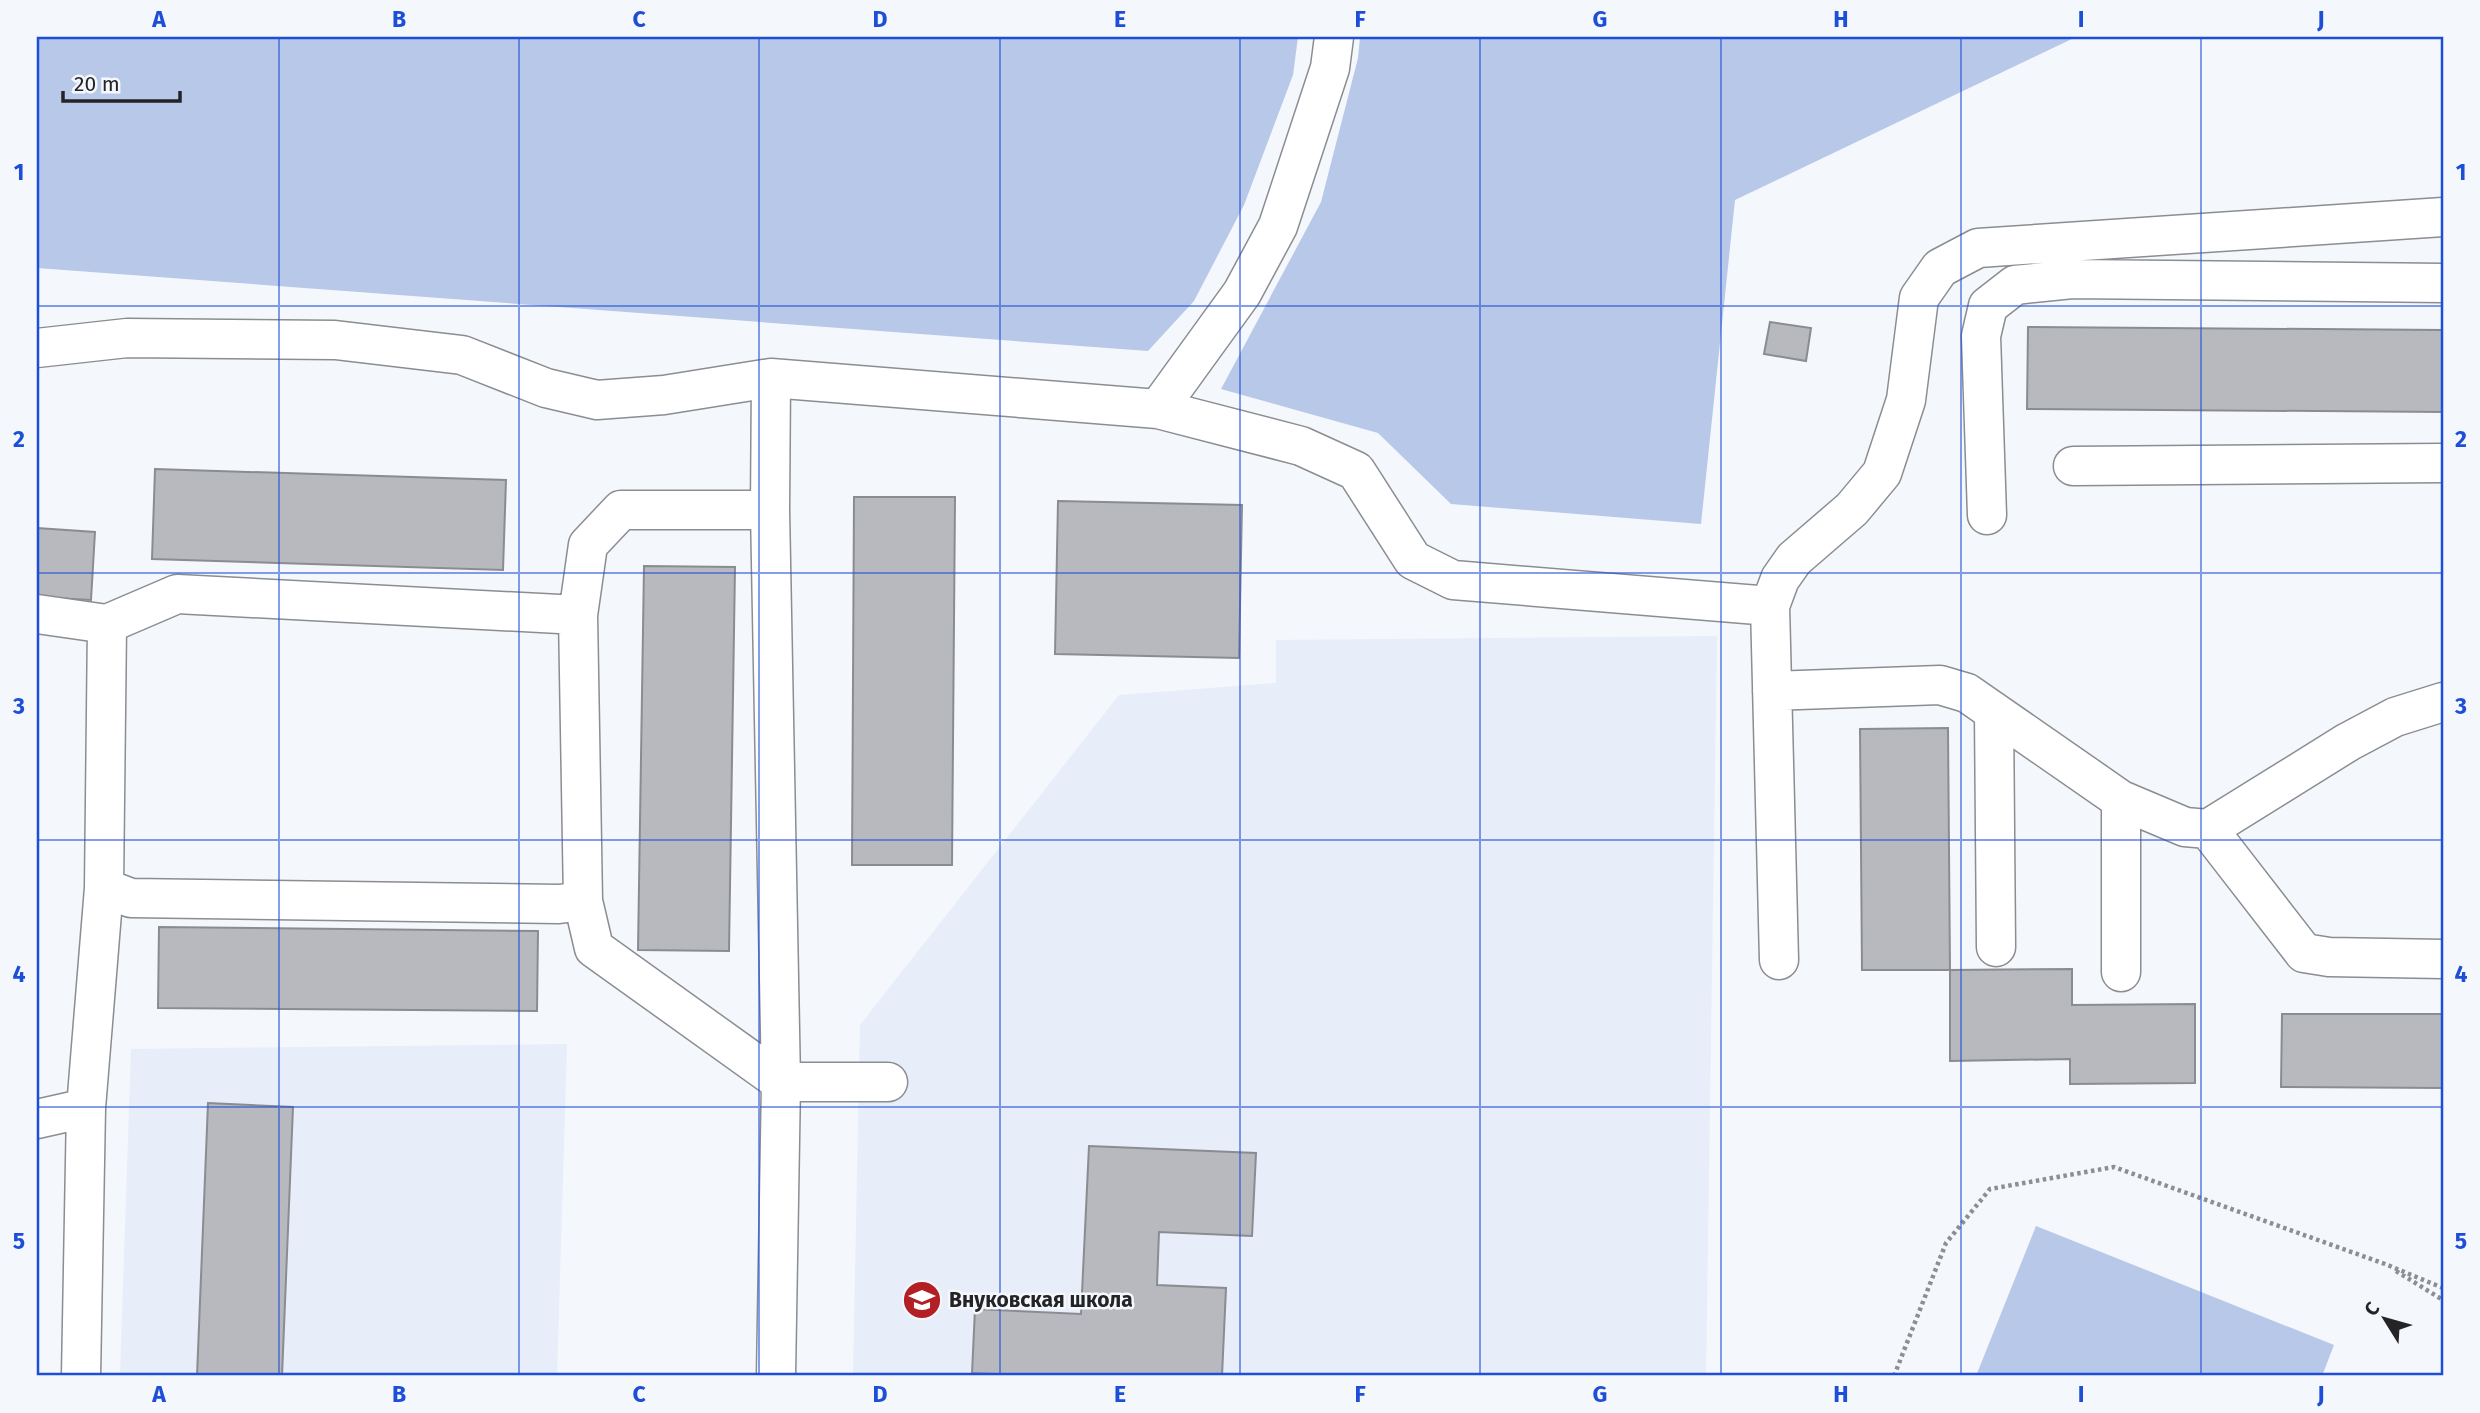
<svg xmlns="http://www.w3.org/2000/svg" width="2480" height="1413" font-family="'Fira Sans',sans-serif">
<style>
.built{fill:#e7edf9}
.green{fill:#b8c8e9}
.building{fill:#b7b9be;stroke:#8a8c91;stroke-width:2}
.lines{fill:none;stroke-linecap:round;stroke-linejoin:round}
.minor-casing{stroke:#8a8d91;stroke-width:41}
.path{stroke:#8c8e91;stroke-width:4.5;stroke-dasharray:3.5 3.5;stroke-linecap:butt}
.minor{stroke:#fff;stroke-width:38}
.grid{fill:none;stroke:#1d4ed8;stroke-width:2;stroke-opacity:0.55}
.labels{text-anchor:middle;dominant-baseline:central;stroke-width:5;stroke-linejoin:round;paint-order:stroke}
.poi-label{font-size:21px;font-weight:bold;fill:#242426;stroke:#f4f7fc;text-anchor:start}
.neatline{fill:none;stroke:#1d4ed8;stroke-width:2.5}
.grid-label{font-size:23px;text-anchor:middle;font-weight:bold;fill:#1d4ed8}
</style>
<rect width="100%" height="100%" fill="#f4f7fc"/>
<path class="built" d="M1717,636L1706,1376H853L860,1025L1119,695L1276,683V640Z
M567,1044L557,1376H120L131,1049Z"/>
<path class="green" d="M37,37H1298L1293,75L1244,205L1194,301L1148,351L37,268Z
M1360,37H2076L1735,200L1701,524L1451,504L1378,433L1221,389L1321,202L1358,58Z
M2036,1226L2334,1345L2322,1376H1976Z"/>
<path class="building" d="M1770,322L1811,328L1806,361L1764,354Z
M2028,327L2443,330V412L2027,409Z
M155,469L506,480L503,570L152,559Z
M854,497H955L952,865H852Z
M1058,501L1242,505L1239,658L1055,654Z
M37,528L95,532L91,600L37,597Z
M644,566L735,567L729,951L638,950Z
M1948,728L1950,970H1862L1860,729Z
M159,927L538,931L537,1011L158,1008Z
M2072,969V1005L2195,1004V1083L2070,1084V1059L1950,1061V970Z
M2282,1014H2443V1088L2281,1087Z
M208,1103L293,1107L282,1376H197Z
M1089,1146L1256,1153L1252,1236L1159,1232L1157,1285L1226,1288L1222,1376H1042L972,1373L975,1309L1081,1314Z"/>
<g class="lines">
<g class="minor-casing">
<path id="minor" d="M37,348L127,338L335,340L462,355L546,388L597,400L664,395L771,378L1158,409L1301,446L1356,471L1413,560L1453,580L1770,606
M771,378L770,510L781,1082L776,1376
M1158,409L1242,293L1278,226L1330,68L1334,37
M2073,466L2443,463
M770,510H621L588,545L578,615L583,901L594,948L781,1082H888
M1987,515L1981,336L1988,306L2015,285L2072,279L2443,283
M37,614L107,624
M578,615L177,594L107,624L104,888L131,898L559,904L583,901
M1772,691L1940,685L1967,693L2121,800L2185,827L2208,829L2348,742L2395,717L2443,702
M1994,712L1996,947
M2121,800V972
M2208,829L2304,953L2329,957L2443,959
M1779,960L1770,606L1780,579L1794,559L1852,509L1882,473L1906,400L1919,298L1940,268L1978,248L2443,217
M37,1119L86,1108
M81,1376L86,1108L104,888"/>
</g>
<path class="path" d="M2396,1271L2443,1300
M1894,1376L1946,1243L1990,1189L2114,1167L2385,1264L2443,1288"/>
<use href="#minor" class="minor"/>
</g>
<path class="grid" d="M279,37V1376M519,37V1376M759,37V1376M1000,37V1376M1240,37V1376M1480,37V1376M1721,37V1376M1961,37V1376M2201,37V1376M37,306H2443M37,573H2443M37,840H2443M37,1107H2443"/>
<defs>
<g id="school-disc" transform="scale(2.0125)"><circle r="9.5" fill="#b22026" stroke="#f4f7fc"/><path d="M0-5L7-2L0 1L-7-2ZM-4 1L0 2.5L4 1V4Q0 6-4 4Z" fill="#fff"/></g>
</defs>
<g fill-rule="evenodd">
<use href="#school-disc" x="922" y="1300"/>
</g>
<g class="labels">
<g class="poi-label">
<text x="949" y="1300">Внуковская школа</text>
</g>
</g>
<rect width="2480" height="1413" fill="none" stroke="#f4f7fc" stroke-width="77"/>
<g transform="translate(2385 1319) rotate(307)" stroke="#f4f7fc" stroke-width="5" paint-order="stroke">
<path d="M0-5L12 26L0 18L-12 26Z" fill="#242426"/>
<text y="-10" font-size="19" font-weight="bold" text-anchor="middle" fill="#242426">С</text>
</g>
<path d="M63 91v10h117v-10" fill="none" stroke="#242426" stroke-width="3.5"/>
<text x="74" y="91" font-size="21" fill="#242426" stroke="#f4f7fc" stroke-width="5" paint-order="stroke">20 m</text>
<rect x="38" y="38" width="2404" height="1336" class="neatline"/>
<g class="grid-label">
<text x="159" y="27">A</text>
<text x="399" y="27">B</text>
<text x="639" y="27">C</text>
<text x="880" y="27">D</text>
<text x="1120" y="27">E</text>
<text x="1360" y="27">F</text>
<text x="1600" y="27">G</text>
<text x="1841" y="27">H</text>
<text x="2081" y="27">I</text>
<text x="2321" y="27">J</text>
<text x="19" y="180">1</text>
<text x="2461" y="180">1</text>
<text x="19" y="447">2</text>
<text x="2461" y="447">2</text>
<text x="19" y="714">3</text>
<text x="2461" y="714">3</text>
<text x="19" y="982">4</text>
<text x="2461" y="982">4</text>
<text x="19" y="1249">5</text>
<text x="2461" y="1249">5</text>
<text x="159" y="1402">A</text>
<text x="399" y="1402">B</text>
<text x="639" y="1402">C</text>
<text x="880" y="1402">D</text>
<text x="1120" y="1402">E</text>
<text x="1360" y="1402">F</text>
<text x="1600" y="1402">G</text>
<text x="1841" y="1402">H</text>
<text x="2081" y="1402">I</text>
<text x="2321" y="1402">J</text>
</g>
</svg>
